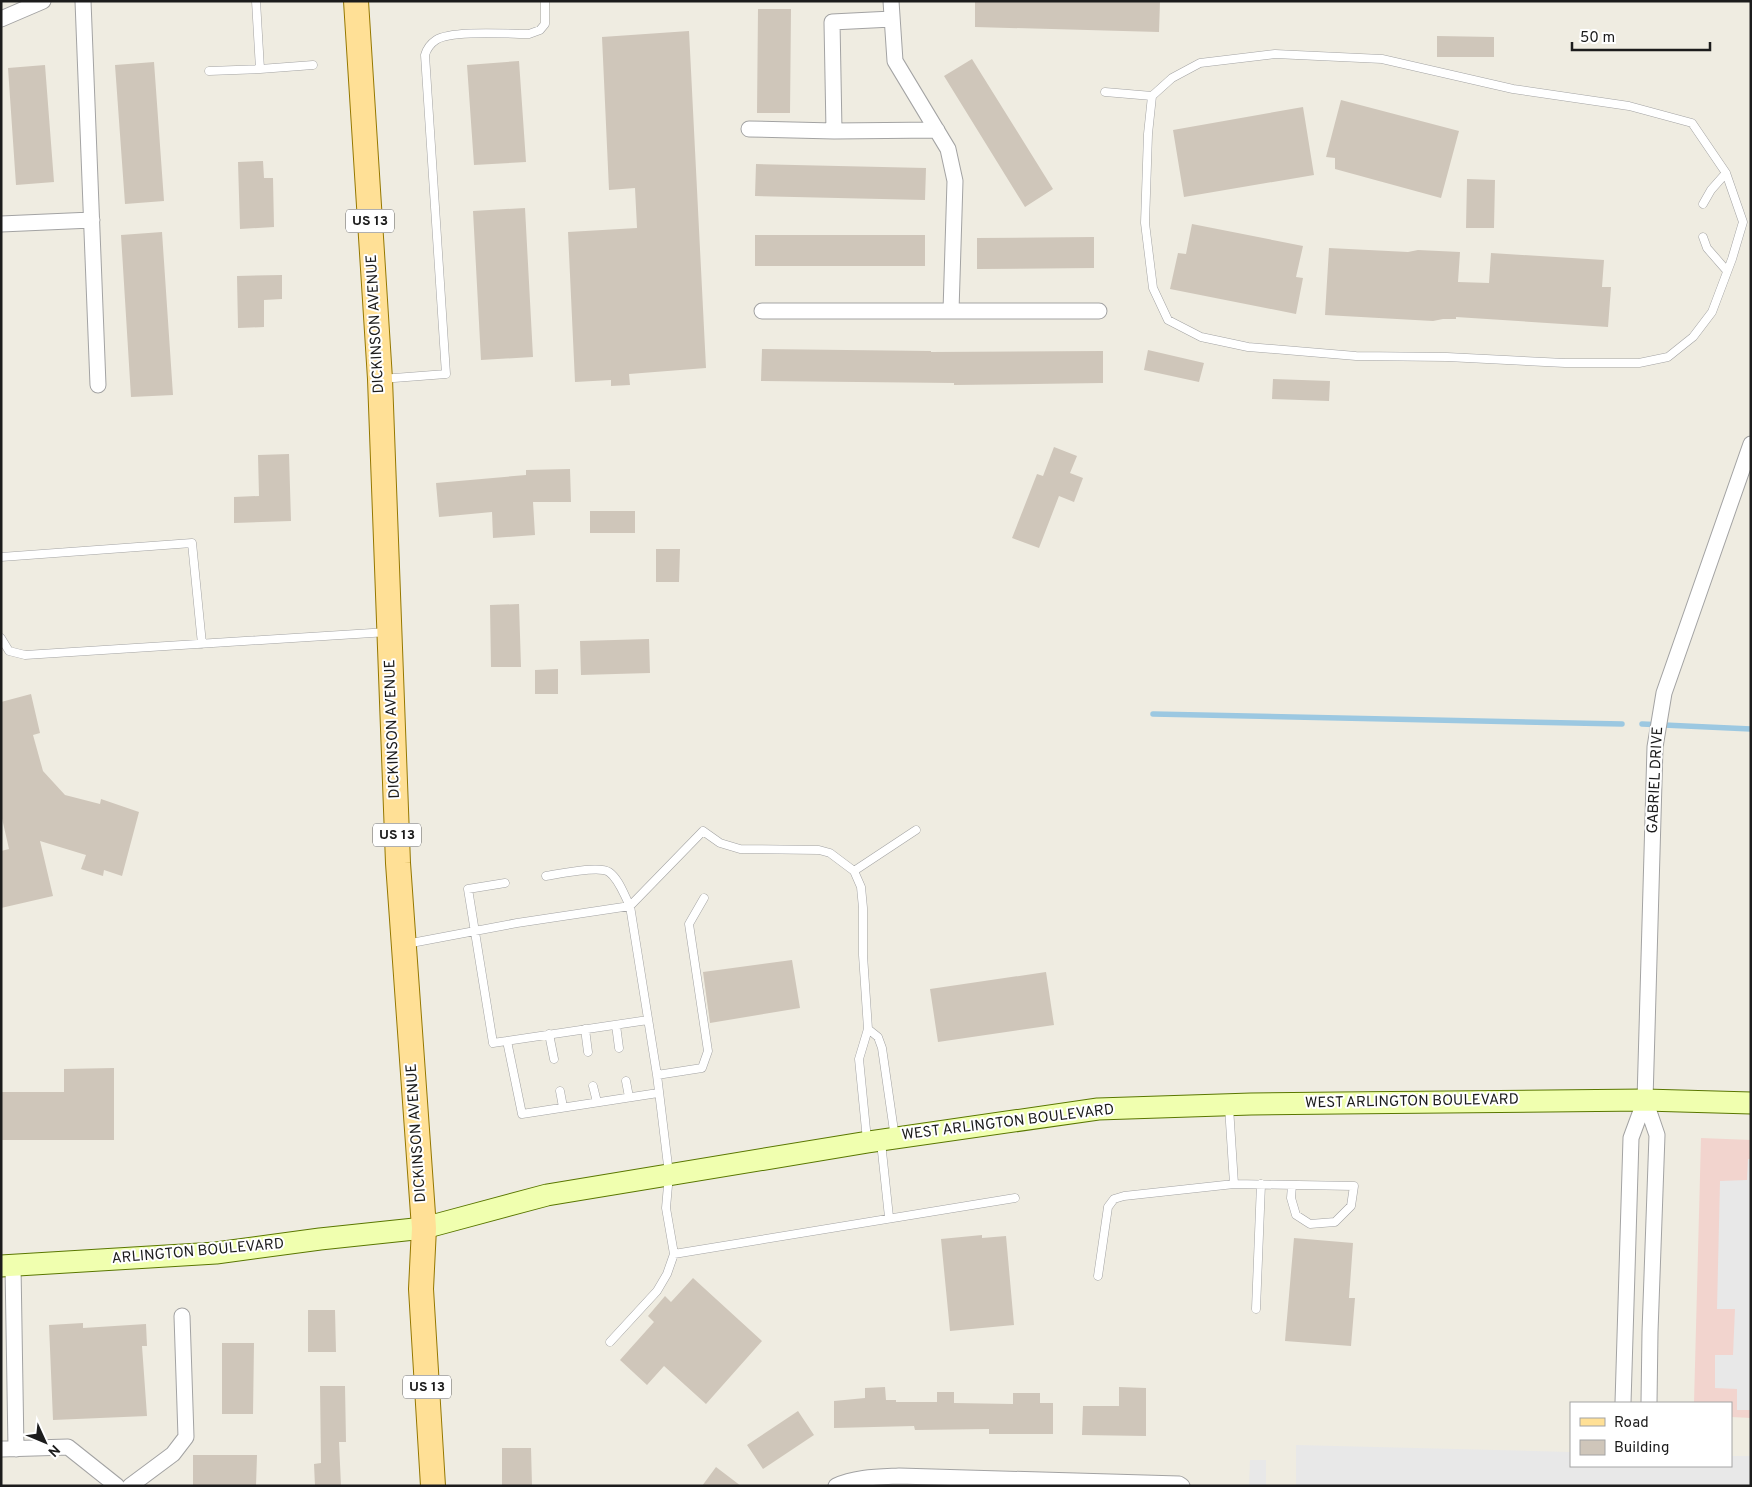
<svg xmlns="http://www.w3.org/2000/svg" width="1752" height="1487" font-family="Overpass,sans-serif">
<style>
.commercial{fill:#f2d4ce}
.parking{fill:#e8e8e8}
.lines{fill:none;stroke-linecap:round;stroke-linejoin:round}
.stream{stroke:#9cc8e1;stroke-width:5.5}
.building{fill:#cfc6ba}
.lane-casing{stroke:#a3a3a3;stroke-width:9}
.street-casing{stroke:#a3a3a3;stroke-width:17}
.secondary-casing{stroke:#5a7700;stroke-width:23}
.primary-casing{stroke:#957800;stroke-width:26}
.lane{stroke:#fff;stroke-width:8}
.street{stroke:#fff;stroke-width:15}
.secondary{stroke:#f0ffaf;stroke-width:21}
.primary{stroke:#ffe096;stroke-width:24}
.labels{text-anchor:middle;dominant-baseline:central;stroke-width:4;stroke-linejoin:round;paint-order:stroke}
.shield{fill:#fff;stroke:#606060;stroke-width:1}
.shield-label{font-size:14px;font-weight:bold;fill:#1c1c1c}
.street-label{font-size:15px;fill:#1c1c1c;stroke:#fff}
</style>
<rect width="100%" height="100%" fill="#efece1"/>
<path class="commercial" d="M1701,1138L1751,1140V1418L1731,1417V1403H1694Z"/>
<path class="parking" d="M1748,1159H1751V1410H1737V1389L1715,1388V1355H1733L1735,1309H1717L1720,1181L1747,1180Z
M1296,1445L1571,1452V1466H1731V1456H1751V1486H1296Z
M1250,1460H1266V1486H1249Z"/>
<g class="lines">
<path class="stream" d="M1153,714L1622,724
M1642,724L1751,729"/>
</g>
<path class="building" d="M975,1H1160L1159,32L975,27Z
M758,9H791L790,113H757Z
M689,31L706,368L629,374L630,385L611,386V380L575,382L568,232L637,228L635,188L609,190L602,37Z
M1437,36L1494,37V57H1437Z
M972,59L1053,189L1025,207L944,76Z
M519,61L526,162L474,165L467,65Z
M154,62L164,201L125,204L115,65Z
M45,65L54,182L16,185L8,68Z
M1341,100L1459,131L1441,198L1335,169V158L1326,157Z
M1303,107L1314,175L1184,197L1173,130Z
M263,161L264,178H273L274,227L240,229L238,162Z
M756,164L926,168L925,200L755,196Z
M1467,179L1495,180L1494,228H1466Z
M525,208L533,357L481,360L473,211Z
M1192,224L1303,246L1296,277L1303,278L1296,314L1170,289L1178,253L1186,254Z
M162,232L173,395L131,397L121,235Z
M755,235H925V266H755Z
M1094,237V268L977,269V238Z
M1329,248L1408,252L1418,250L1460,252L1458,282L1489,283L1491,253L1604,260L1602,287H1611L1608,327L1456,317V319H1443L1433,321L1325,315Z
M282,275V299L264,300V327L238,328L237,276Z
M762,349L931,351V352L1103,351V383L954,385V383L761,381Z
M1148,350L1204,363L1199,382L1144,370Z
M1273,379L1330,381L1329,401L1272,399Z
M1054,447L1077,456L1070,473L1083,478L1074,502L1059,496L1039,548L1012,538L1037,474L1043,476Z
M289,454L291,521L234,523V497L259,496L258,455Z
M570,469L571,502H533L535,535L493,538L492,512L439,517L436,483L526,475V470Z
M590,511H635V533H590Z
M656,549H680L679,582H656Z
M519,604L521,667H491L490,605Z
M649,639L650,673L581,675L580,641Z
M558,669V694H535V670Z
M31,694L40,733L33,735L43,771L65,795L100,804L101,799L139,812L122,876L104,870L103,876L81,869L86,855L40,841L53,896L1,908V851L9,849L1,814V702Z
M792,960L800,1008L710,1023L703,972Z
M1046,972L1054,1025L938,1042L930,989Z
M114,1068V1140H1V1092H64V1069Z
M982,1235V1238L1006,1236L1014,1325L950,1331L941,1239Z
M1294,1238L1353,1243L1349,1298H1355L1351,1346L1285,1341Z
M693,1278L762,1341L706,1404L664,1366L647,1385L620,1360L654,1322L648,1316L665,1296L671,1302Z
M308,1310H335L336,1352H308Z
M83,1323V1328L146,1324L147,1346H142L147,1416L53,1420L49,1325Z
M222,1343H254L253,1414H222Z
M320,1386H345L346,1442H339L341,1486H315L314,1464L321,1463Z
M885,1387L886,1400H896V1402H937V1392H954V1403L1013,1404V1393H1040V1403H1053V1434H989V1429L915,1430L914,1426L834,1428V1401L865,1398V1388Z
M1119,1387L1146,1388V1436L1082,1435L1083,1406H1119Z
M798,1411L814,1435L763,1469L747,1445Z
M502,1448H531L532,1486H502Z
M193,1455H257L256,1486H193Z
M716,1467L741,1486H702Z"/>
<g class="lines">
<g class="lane-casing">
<path id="lane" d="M1275,54L1382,59L1513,89L1629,106L1692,123L1726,173L1743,222L1732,259L1712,312L1693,337L1668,357L1639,363H1565L1447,357L1356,356L1248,347L1201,337L1168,320L1153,288L1145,223L1148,134L1152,96L1172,78L1200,63Z
M260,69L313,65
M209,71L260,69L256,1
M1105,92L1152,96
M1703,204L1711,190L1726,173
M1703,237L1707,248L1727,271
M381,379L446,374L425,55C427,48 430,44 436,40C451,30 509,34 529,34L540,30L545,24V1
M1,557L192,543L202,644
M1,638L9,651L25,655L388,632
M854,871L916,830
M546,876C559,874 599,865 609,872C619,879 624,895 630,906L657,1075L669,1174L666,1208L674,1254L667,1274L657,1291L610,1342
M505,883L468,889L493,1043L648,1020
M406,944L517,923L630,906L703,831L720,843L740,849L819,850L830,853L854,871L861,887L863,908V955L868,1029L859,1059L867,1140
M616,1025L619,1048
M585,1029L588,1052
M868,1029L878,1037L882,1048L895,1138
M549,1034L554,1059
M507,1041L522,1114L658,1093
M657,1075L702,1068L708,1051L689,924L704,898
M626,1081L629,1097
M593,1086L597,1102
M560,1091L563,1107
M881,1142L889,1217
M1234,1184L1354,1186L1351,1206L1335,1222L1310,1224L1296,1215L1291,1198L1292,1185
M674,1254L1015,1198
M1098,1276L1108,1207L1114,1199L1124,1196L1234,1184L1229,1107
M1256,1309L1261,1184"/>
</g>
<g class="street-casing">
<path id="street" d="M83,1L98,385
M891,1L895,61L948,149L955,181L951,311
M1,19L43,1
M749,129L834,131L937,130
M834,131L832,22L892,19
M1,224L92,220
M762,311H1099
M1645,1100L1657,1135L1650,1332L1649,1403
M13,1266L16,1449
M1623,1403L1631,1138L1645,1100L1655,747L1664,693L1751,444
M1,1449L68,1447L117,1486
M130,1486L173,1454L186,1437L182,1316
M836,1486C855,1477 878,1477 899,1476L1179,1484L1182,1486"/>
</g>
<g class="secondary-casing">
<path id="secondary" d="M1,1266L216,1253L320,1239L424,1228L547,1195L868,1142L1098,1109L1251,1104L1339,1103L1645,1100L1751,1103"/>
</g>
<g class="primary-casing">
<path id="primary" d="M356,1L380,379L398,863L424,1228L421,1289L433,1486"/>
</g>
<use href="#lane" class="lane"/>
<use href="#street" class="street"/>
<use href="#secondary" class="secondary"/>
<use href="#primary" class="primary"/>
</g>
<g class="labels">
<g class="shield">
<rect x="346" y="209.5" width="48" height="23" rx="4"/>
<rect x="373" y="823.5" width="48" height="23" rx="4"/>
<rect x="403" y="1375.5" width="48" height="23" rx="4"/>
</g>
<g class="shield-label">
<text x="370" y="221">US 13</text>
<text x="397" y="835">US 13</text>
<text x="427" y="1387">US 13</text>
</g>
<g class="street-label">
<text transform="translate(376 324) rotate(-93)">DICKINSON AVENUE</text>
<text transform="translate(393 729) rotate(-92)">DICKINSON AVENUE</text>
<text transform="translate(1656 780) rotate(-87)">GABRIEL DRIVE</text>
<text transform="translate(1412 1102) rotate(-1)">WEST ARLINGTON BOULEVARD</text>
<text transform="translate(1008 1123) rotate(-7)">WEST ARLINGTON BOULEVARD</text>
<text transform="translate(417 1133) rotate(-94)">DICKINSON AVENUE</text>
<text transform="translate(198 1252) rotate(-5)">ARLINGTON BOULEVARD</text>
</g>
</g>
<rect width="1752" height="1487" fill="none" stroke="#1c1c1c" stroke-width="5"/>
<rect x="1570" y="1402" width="162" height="65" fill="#ffffff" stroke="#a4a4a4"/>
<rect x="1580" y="1418" width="25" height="8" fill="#ffe096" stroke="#a4a4a4"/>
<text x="1614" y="1427" font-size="15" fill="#1c1c1c">Road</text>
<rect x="1580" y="1440" width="25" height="15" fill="#cfc6ba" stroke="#a4a4a4"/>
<text x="1614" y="1452" font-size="15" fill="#1c1c1c">Building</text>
<g transform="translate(45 1442) rotate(134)" stroke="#ffffff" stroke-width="4" paint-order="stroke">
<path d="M0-4L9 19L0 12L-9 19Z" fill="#1c1c1c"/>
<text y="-8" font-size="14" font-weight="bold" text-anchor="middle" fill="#1c1c1c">N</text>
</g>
<path d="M1572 42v8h138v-8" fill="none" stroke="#1c1c1c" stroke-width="2.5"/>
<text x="1580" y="42" font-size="15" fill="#1c1c1c" stroke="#ffffff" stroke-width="4" paint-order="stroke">50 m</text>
</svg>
